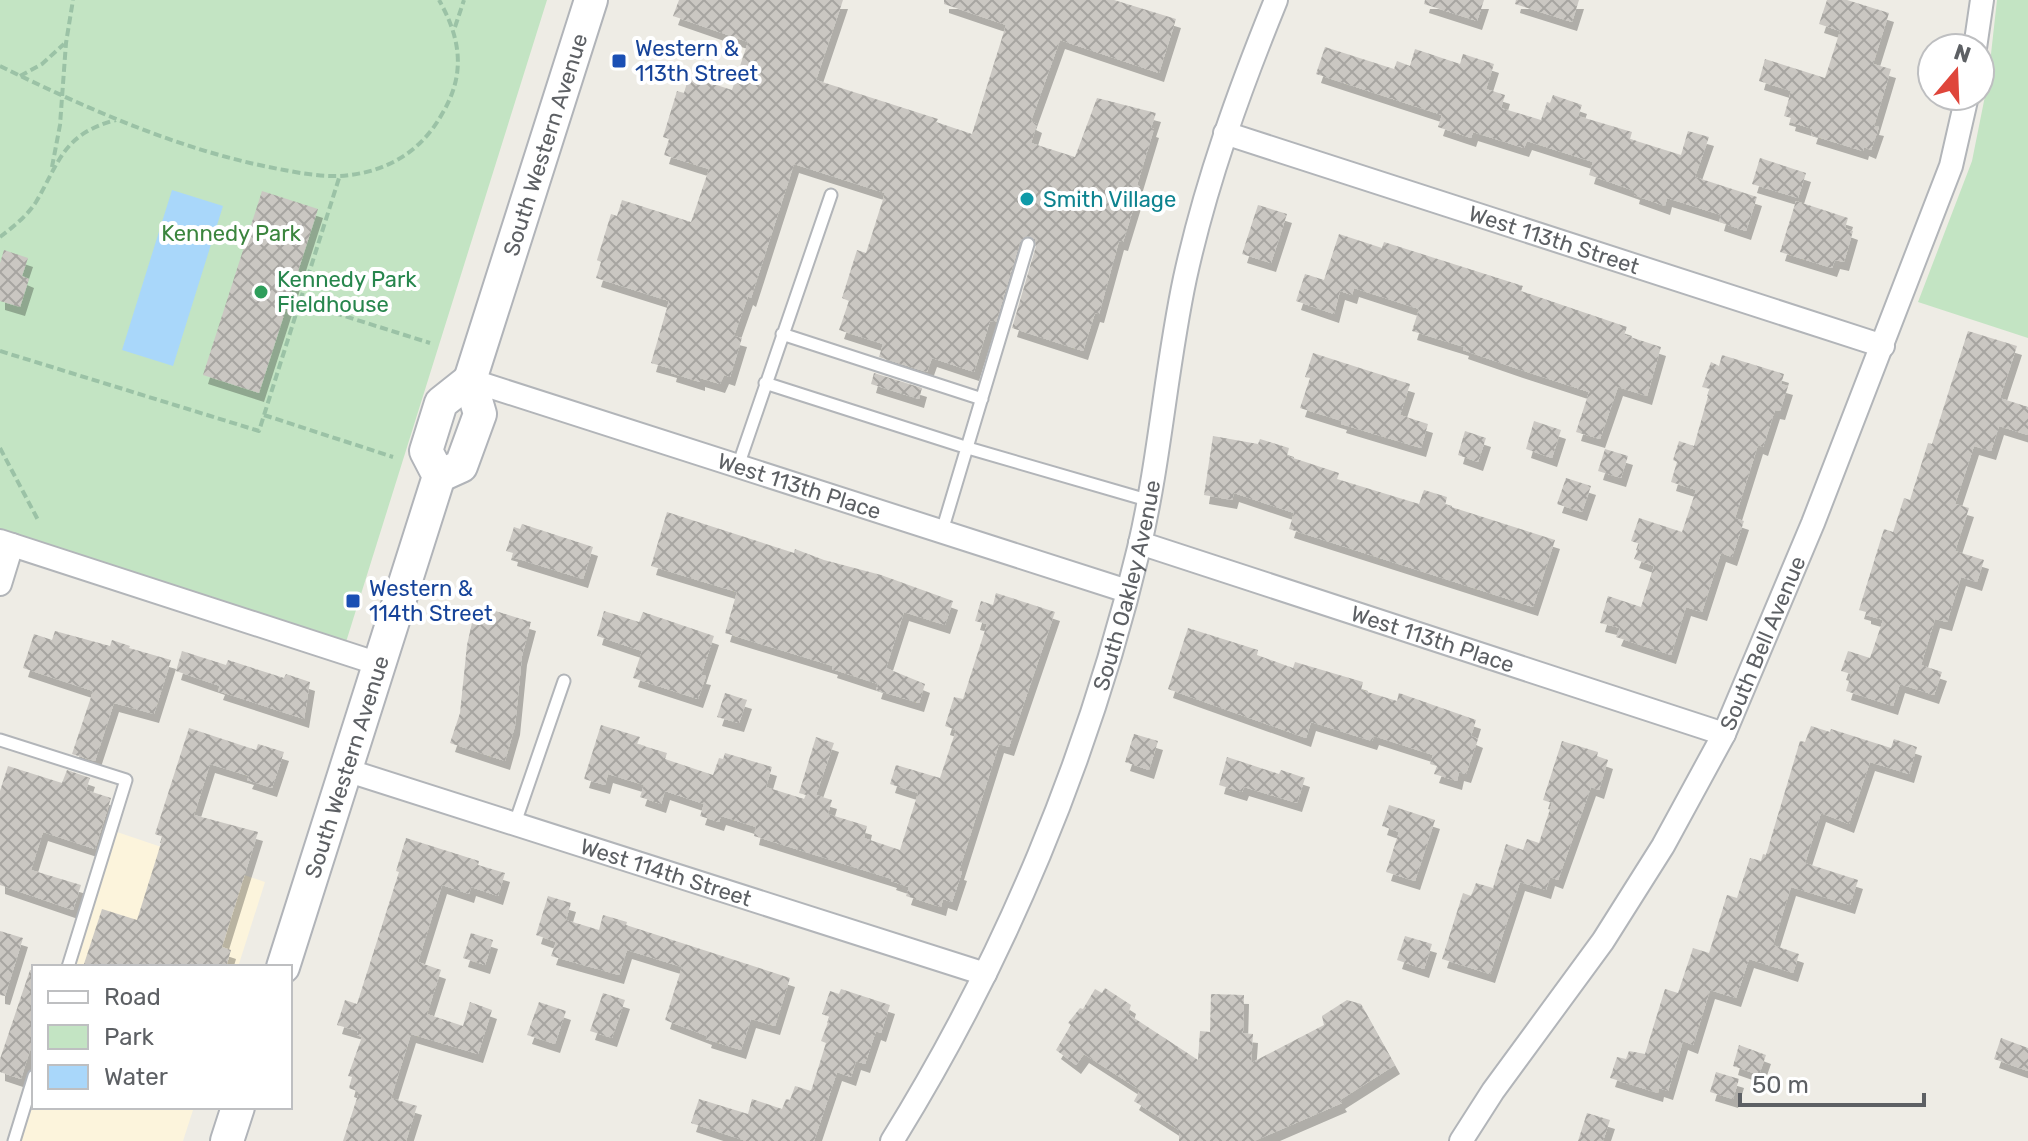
<svg xmlns="http://www.w3.org/2000/svg" width="2028" height="1141" font-family="Rubik,sans-serif">
<style>
.commercial{fill:#fcf4dc}
.park{fill:#c3e4c3}
.water{fill:#a9d7fa}
.building{fill:url(#building-cross-hatch);filter:url(#shadow)}
.lines{fill:none;stroke-linecap:round;stroke-linejoin:round}
.lane-casing{stroke:#b2b5b9;stroke-width:15}
.street-casing{stroke:#b2b5b9;stroke-width:26}
.secondary-casing{stroke:#b1b4b9;stroke-width:36}
.path{stroke:#9bc2a6;stroke-width:4;stroke-dasharray:8 4;stroke-linecap:butt}
.lane{stroke:#fff;stroke-width:11}
.street{stroke:#fff;stroke-width:22}
.secondary{stroke:#fff;stroke-width:32}
.transit-dot{fill:#1a4fb4;stroke:#fff;stroke-width:3}
.culture-dot{fill:#0f9aa8;stroke:#fff;stroke-width:3}
.leisure-dot{fill:#2e9e5b;stroke:#fff;stroke-width:3}
.labels{text-anchor:middle;dominant-baseline:central;stroke-width:8;stroke-linejoin:round;paint-order:stroke}
.transit-label{font-size:22px;fill:#164399;stroke:#fff;text-anchor:start}
.street-label{font-size:22px;fill:#5d6064;stroke:#fff}
.culture-label{font-size:22px;fill:#0d838f;stroke:#fff;text-anchor:start}
.park-label{font-size:22px;fill:#3b853e;stroke:#fff}
.leisure-label{font-size:22px;fill:#27864d;stroke:#fff;text-anchor:start}
</style>
<defs>
<pattern id="building-cross-hatch" width="8" height="8" patternUnits="userSpaceOnUse" patternTransform="scale(2)"><rect width="8" height="8" fill="#cac7c2"/><path d="M0 0l8 8M0 8l8-8" fill="none" stroke="#a7a5a1"/></pattern>
<filter id="shadow"><feDropShadow dx="5" dy="9" stdDeviation="0" flood-color="#0004"/></filter>
</defs>
<rect width="100%" height="100%" fill="#eeece5"/>
<path class="commercial" d="M117,832L265,882L238,967H75Z
M34,1097V1107H194L183,1141H20Z"/>
<path class="park" d="M0,0H547L346,642L0,530Z
M1997,0H2028V338L1918,302L1972,161L1988,81Z"/>
<path class="water" d="M172,190L223,206L173,366L122,350Z"/>
<path class="building" d="M679,0H843L816,80L938,119L936,122L972,134L1006,25L944,4V0H1114L1176,19L1159,73L1060,40L1031,121L1037,124L1031,143L1075,157L1097,98L1156,113L1151,128L1154,129L1137,185L1140,187L1123,242L1119,241L1099,314L1095,313L1083,351L1012,328L1036,246L1035,239L1027,236L1020,242L996,322L990,321L974,372L932,358L927,372L879,357L883,344L839,330L849,301L842,298L857,250L866,253L885,193L794,164L751,298L748,296L734,336L742,338L730,377L724,375L720,384L700,378V382L671,373L672,369L651,363L669,301L596,278L601,262L597,260L611,214L617,216L622,200L691,222L709,169L664,155L669,139L663,137L677,91L684,93L689,76L732,90L748,42L673,16Z
M1425,0H1484L1477,21L1424,4Z
M1516,0H1579L1572,22L1515,4Z
M1827,0H1847L1889,13L1873,64L1891,69L1874,126L1879,127L1871,150L1864,147L1863,151L1811,135L1813,129L1790,122L1791,118L1784,116L1791,91L1759,81L1765,59L1825,78L1840,31L1819,24Z
M1325,47L1394,69L1397,61L1410,66L1415,49L1460,64L1463,54L1494,64L1486,89L1505,95L1501,108L1541,120L1547,102L1550,103L1553,95L1582,105L1578,116L1632,132L1630,139L1681,155L1688,131L1709,137L1695,177L1757,197L1746,231L1719,222L1721,215L1667,198L1665,206L1634,195L1635,191L1589,175L1593,162L1527,141L1524,148L1473,132L1471,138L1438,127L1442,115L1316,74Z
M1760,158L1806,173L1798,198L1752,184Z
M262,191L318,209L259,393L203,375Z
M1796,201L1848,218L1845,228L1853,231L1844,262L1835,260L1832,268L1780,252Z
M1258,205L1287,214L1271,263L1242,254Z
M1339,234L1382,248L1384,242L1523,286L1521,291L1627,327L1624,335L1661,347L1647,396L1618,387L1600,439L1576,432L1589,392L1518,369L1463,350L1464,347L1412,331L1419,309L1354,288L1352,295L1340,291L1334,314L1296,301L1305,274L1324,280Z
M4,250L28,258L22,276L29,279L20,307L0,301V263Z
M1968,331L2017,346L2000,398L2028,407V435L1999,426L1991,451L1974,446L1955,504L1969,508L1955,551L1984,560L1977,582L1961,577L1947,622L1935,619L1921,665L1942,672L1934,695L1900,684L1893,706L1846,691L1851,674L1841,671L1848,651L1870,658L1883,620L1866,615V612L1859,610L1884,529L1893,532L1904,498L1910,500L1928,443L1932,444Z
M1313,353L1410,384L1400,415L1428,424L1421,448L1341,424L1342,421L1300,408L1310,378L1305,377Z
M1722,355L1784,374L1781,384L1788,386L1780,411L1775,410L1763,447L1758,445L1735,518L1744,521L1732,557L1721,553L1702,612L1686,607L1671,655L1616,637L1620,628L1600,623L1608,596L1641,607L1654,566L1634,559L1640,544L1631,541L1639,518L1682,532L1696,490L1671,482L1677,462L1673,460L1679,441L1694,446L1710,389L1702,387L1711,362L1719,366Z
M874,373L922,388L919,399L871,384Z
M1534,421L1561,430L1552,458L1526,449Z
M1465,431L1486,438L1478,462L1458,455Z
M1213,436L1258,444L1260,439L1289,448L1287,456L1339,473L1337,479L1419,504L1424,490L1447,497L1445,505L1555,540L1533,607L1289,529L1294,513L1234,493L1232,500L1204,495Z
M1605,449L1628,456L1621,478L1598,471Z
M1566,478L1591,486L1582,512L1557,504Z
M667,512L794,553L795,549L824,560L881,575L953,601L945,625L904,612L886,668L925,684L919,703L876,690L878,684L832,669L833,666L725,633L737,592L651,566Z
M522,524L593,547L583,579L512,557L513,553L506,551L514,527L520,529Z
M996,593L1055,612L1009,747L999,744L959,871L962,872L952,902L943,899L941,907L906,896L909,887L891,881L892,879L754,836L756,827L721,816L719,822L700,816L704,804L665,791L661,804L640,797L644,785L608,774L605,785L584,779L601,725L640,737L637,744L667,753L665,759L713,775L719,758L723,759L725,753L772,767L766,787L804,799L806,795L799,793L816,737L834,743L816,795L832,800L828,814L867,826L864,838L900,850L918,793L890,784L896,765L940,778L956,730L945,726L954,697L963,699L987,624L975,621L981,601L993,605Z
M476,605L531,622L522,656L515,726L505,761L450,743L460,713L467,645Z
M604,611L639,622L643,612L714,636L701,675L706,676L698,699L633,678L642,651L597,636Z
M1188,628L1258,650L1257,655L1293,668L1295,662L1363,682L1361,690L1397,701L1399,693L1476,720L1471,736L1478,739L1466,774L1459,772L1457,781L1434,774L1437,766L1430,764L1433,755L1374,736L1372,741L1311,722L1306,738L1168,689Z
M55,631L110,646L112,640L130,646L129,648L171,660L154,714L114,703L95,761L72,754L93,691L23,668L34,634L52,640Z
M182,651L226,665L228,660L284,678L286,674L310,682L304,719L218,691L220,686L176,671Z
M725,693L747,700L739,723L717,717Z
M1811,726L1830,732L1831,729L1891,748L1894,739L1917,747L1909,774L1870,762L1849,824L1821,813L1805,863L1858,880L1850,905L1791,887L1773,945L1799,954L1793,973L1749,959L1736,998L1710,990L1693,1045L1683,1041L1668,1091L1659,1088L1658,1093L1610,1078L1617,1057L1626,1059L1629,1051L1645,1054L1665,989L1678,993L1693,948L1709,953L1727,895L1737,898L1750,858L1761,861L1763,854L1766,855L1800,741L1805,742Z
M189,728L256,750L258,744L284,752L272,788L247,780L249,776L210,764L194,815L258,832L222,947L231,950L226,967H83L102,909L137,920L163,837L155,834Z
M1134,734L1158,741L1149,770L1125,762Z
M1562,741L1598,752L1597,756L1608,760L1599,790L1591,787L1558,880L1550,877L1546,890L1520,882L1490,974L1442,959L1463,893L1471,896L1476,883L1493,888L1506,844L1523,850L1527,839L1539,843L1552,803L1543,800Z
M1227,757L1279,774L1281,770L1305,778L1297,803L1244,787L1242,792L1219,785Z
M8,766L62,783L67,770L90,778L86,790L111,798L95,849L43,832L31,870L81,885L73,910L0,885V791Z
M1389,805L1435,820L1415,881L1386,872L1399,832L1382,826Z
M406,838L479,861L478,865L505,873L498,896L471,887L469,894L442,885L418,962L441,970L427,1014L463,1026L470,1002L492,1010L478,1054L411,1034L391,1098L417,1106L406,1141H343L359,1092L349,1088L352,1077L348,1076L362,1037L357,1035L358,1031L337,1025L345,1000L357,1004L399,872L396,871Z
M548,896L571,903L566,920L599,930L603,915L627,922L626,925L790,978L775,1026L751,1019L741,1050L706,1039L707,1036L665,1020L682,967L627,950L619,975L551,956L556,942L536,935Z
M0,931L23,938L5,996L0,995Z
M471,933L493,940L485,965L463,958Z
M1405,936L1432,944L1424,969L1397,960Z
M30,970L34,971V1051L30,1050L21,1079L0,1072V1059Z
M1105,988L1131,1005L1128,1014L1198,1060L1200,1031L1210,1032L1211,994L1244,995L1243,1033L1253,1034L1251,1063L1324,1025L1322,1016L1347,1000L1361,1004L1395,1065L1340,1100L1342,1103L1254,1141H1179V1130L1134,1101L1140,1090L1084,1054L1076,1065L1056,1050L1071,1025L1068,1023L1080,1008L1083,1009L1095,989L1102,993Z
M841,989L890,1005L881,1033L876,1031L865,1064L856,1061L851,1077L837,1072L814,1141H746L691,1123L699,1099L748,1114L752,1099L782,1109L786,1099L790,1100L795,1086L811,1091L826,1043L821,1041L830,1017L822,1014L830,991L839,994Z
M603,993L625,1000L612,1038L590,1031Z
M539,1002L566,1011L555,1044L527,1035Z
M2001,1038L2028,1048V1071L1994,1059Z
M1739,1045L1766,1055L1759,1075L1733,1066Z
M1716,1072L1739,1079L1733,1099L1710,1092Z
M1587,1113L1610,1120L1603,1141H1578Z"/>
<g class="lines">
<g class="lane-casing">
<path id="lane" d="M782,334L982,399
M765,383L968,448L1147,500
M738,466L831,195
M942,531L1028,244
M0,740L126,780L68,967
M515,823L564,681
M14,1141L34,1076"/>
</g>
<g class="street-casing">
<g id="street">
<path d="M1975,48L1982,0"/>
<path id="s1" d="M1225,133L1883,346"/>
<path id="s2" d="M470,380L1127,591"/>
<path d="M0,541L379,664"/>
<path id="s3" d="M1140,543L1724,734"/>
<path d="M0,584L12,545"/>
<path id="s4" d="M346,770L985,974"/>
<path id="s5" d="M892,1141C1005,959 1089,757 1139,548C1160,459 1166,367 1185,278C1206,182 1239,91 1276,0"/>
<path id="s6" d="M1461,1141L1493,1091L1603,941L1663,846L1724,734L1813,523L1951,166L1967,96"/>
</g>
</g>
<g class="secondary-casing">
<g id="secondary">
<path id="s7" d="M439,476L461,466L480,414L470,380L591,0"/>
<path id="s8" d="M283,967L439,476L426,451L441,403L470,380"/>
<path d="M227,1141L238,1107"/>
</g>
</g>
<path class="path" d="M455,27L464,0
M0,66C90,110 184,152 284,170C305,174 329,178 350,175C390,170 422,150 442,114C466,74 461,39 439,0
M20,76L42,64L64,44
M52,167L60,125L66,43L73,0
M0,237C13,227 27,216 36,202C60,161 63,134 116,120
M300,302L430,343
M0,351L259,431L340,175
M264,415L393,457
M0,448L38,520"/>
<use href="#lane" class="lane"/>
<use href="#street" class="street"/>
<use href="#secondary" class="secondary"/>
</g>
<g class="transit-dot">
<rect x="611" y="53" width="16" height="16" rx="4"/>
<rect x="345" y="593" width="16" height="16" rx="4"/>
</g>
<circle class="culture-dot" cx="1027" cy="199" r="8"/>
<circle class="leisure-dot" cx="261" cy="292" r="8"/>
<g class="labels">
<g class="transit-label">
<text x="635" y="48">Western &amp;<tspan x="635" dy="25">113th Street</tspan></text>
<text x="369" y="588">Western &amp;<tspan x="369" dy="25">114th Street</tspan></text>
</g>
<g class="street-label">
<text stroke="none"><textPath href="#s7" startOffset="362">South Western Avenue</textPath></text>
<text stroke="none"><textPath href="#s1" startOffset="346">West 113th Street</textPath></text>
<text stroke="none"><textPath href="#s2" startOffset="346">West 113th Place</textPath></text>
<text stroke="none"><textPath href="#s5" startOffset="606">South Oakley Avenue</textPath></text>
<text stroke="none"><textPath href="#s3" startOffset="308">West 113th Place</textPath></text>
<text stroke="none"><textPath href="#s6" startOffset="584">South Bell Avenue</textPath></text>
<text stroke="none"><textPath href="#s8" startOffset="210">South Western Avenue</textPath></text>
<text stroke="none"><textPath href="#s4" startOffset="336">West 114th Street</textPath></text>
</g>
<g class="culture-label">
<text x="1043" y="199">Smith Village</text>
</g>
<g class="park-label">
<text x="231" y="233">Kennedy Park</text>
</g>
<g class="leisure-label">
<text x="277" y="279">Kennedy Park<tspan x="277" dy="25">Fieldhouse</tspan></text>
</g>
</g>
<rect x="32" y="965" width="260" height="144" fill="#ffffff" stroke="#bebfc1" stroke-width="2"/>
<rect x="48" y="991" width="40" height="12" fill="#ffffff" stroke="#bebfc1" stroke-width="2"/>
<text x="104" y="1005" font-size="24" fill="#5d6064">Road</text>
<rect x="48" y="1025" width="40" height="24" fill="#c3e4c3" stroke="#bebfc1" stroke-width="2"/>
<text x="104" y="1045" font-size="24" fill="#5d6064">Park</text>
<rect x="48" y="1065" width="40" height="24" fill="#a9d7fa" stroke="#bebfc1" stroke-width="2"/>
<text x="104" y="1085" font-size="24" fill="#5d6064">Water</text>
<g transform="translate(1956 72) rotate(19)"><circle r="38" fill="#ffffff" stroke="#bebfc1" stroke-width="2"/>
<path d="M0-6L14 30L0 20L-14 30Z" fill="#df463b"/>
<text y="-12" font-size="22" font-weight="bold" text-anchor="middle" fill="#5d6064">N</text>
</g>
<path d="M1740 1093v12h184v-12" fill="none" stroke="#5d6064" stroke-width="4"/>
<text x="1752" y="1093" font-size="24" fill="#5d6064" stroke="#ffffff" stroke-width="6" paint-order="stroke">50 m</text>
</svg>
